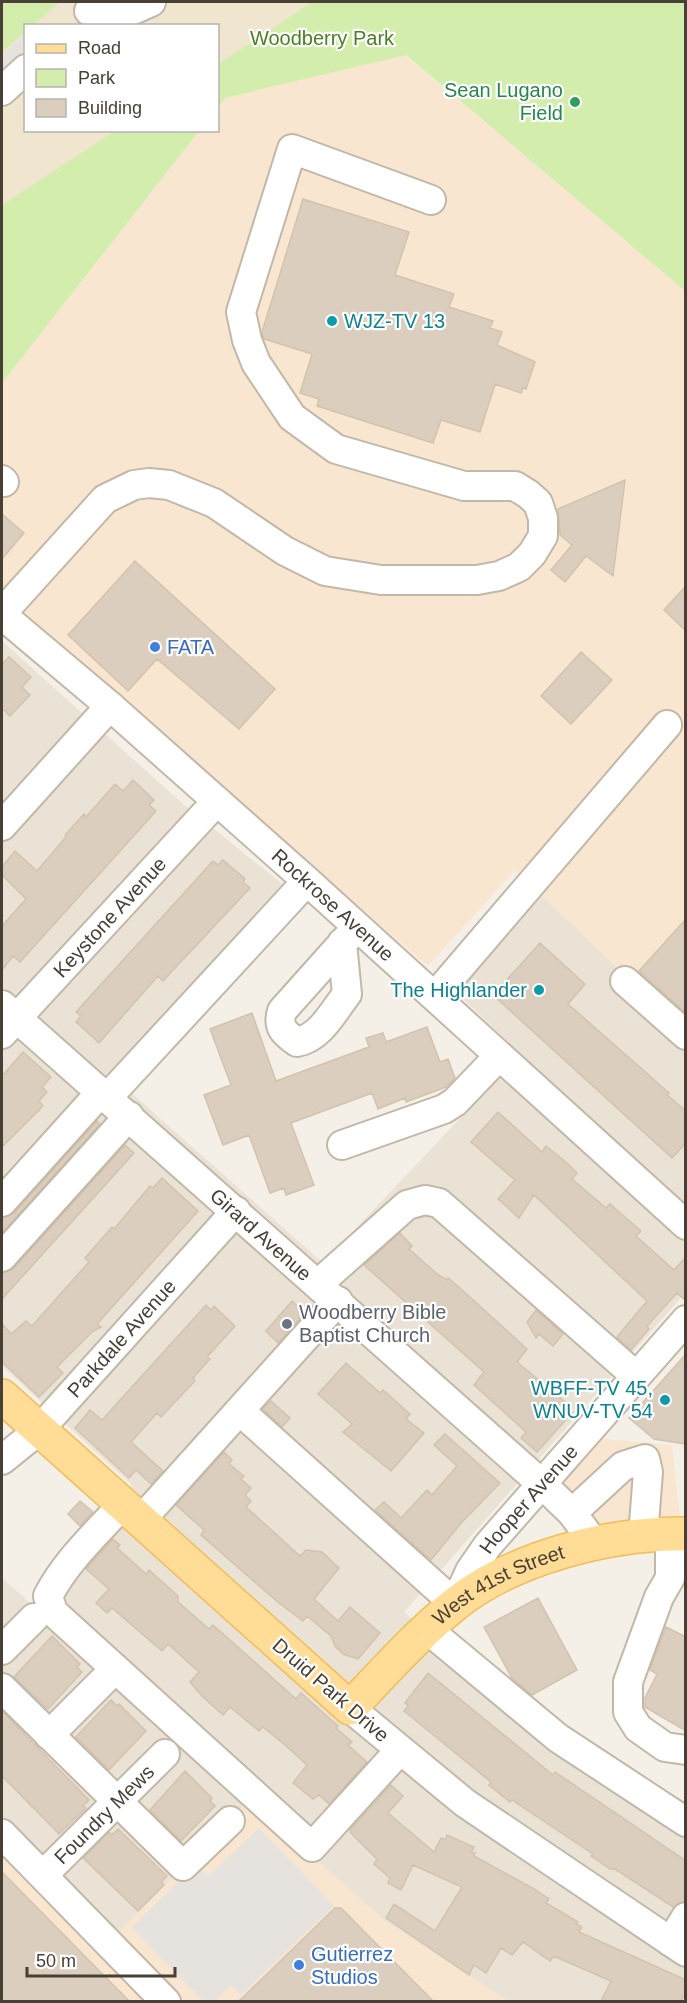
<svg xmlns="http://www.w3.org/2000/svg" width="687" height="2003" font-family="Helvetica,sans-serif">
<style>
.residential{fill:#eae2d4}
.commercial{fill:#f9e6d0}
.education{fill:#f0e5cf}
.green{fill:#d2edac}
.parking{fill:#e6e3df}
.building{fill:#dbcebe;stroke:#d3c3ad;stroke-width:1.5}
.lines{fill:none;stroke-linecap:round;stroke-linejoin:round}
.minor-casing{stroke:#c2b8a8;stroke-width:32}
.major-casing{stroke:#f0bd5a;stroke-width:36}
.minor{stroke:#fff;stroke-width:28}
.major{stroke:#ffdd96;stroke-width:33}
.leisure-dot{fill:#2e9e5b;stroke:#fff;stroke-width:2}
.culture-dot{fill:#0f9aa8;stroke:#fff;stroke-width:2}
.shop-dot{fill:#3f7fe0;stroke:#fff;stroke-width:2}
.worship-dot{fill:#6b7280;stroke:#fff;stroke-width:2}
.labels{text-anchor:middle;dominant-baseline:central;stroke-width:4.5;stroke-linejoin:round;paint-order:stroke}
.park-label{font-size:20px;fill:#4a8122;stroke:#fff}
.leisure-label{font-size:20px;fill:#27864d;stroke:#fff;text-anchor:end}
.culture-label{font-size:20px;fill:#0d838f;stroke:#fff;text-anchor:end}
.shop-label{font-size:20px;fill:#366cbe;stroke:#fff;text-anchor:start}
.street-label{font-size:20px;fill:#494035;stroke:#fff}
.worship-label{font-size:20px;fill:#5b616d;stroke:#fff;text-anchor:start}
</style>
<rect width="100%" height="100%" fill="#f5f0e7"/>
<path class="residential" d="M2,641L183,804L302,900L127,1089L323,1263L521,1054L457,993L459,987L539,893L685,1032V1293L404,1612L553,1733L685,1822V2001H508L386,1922L312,1856L253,1796L109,1942L2,1833V1578L29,1602H36L132,1485L2,1366Z"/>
<path class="commercial" d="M405,55L685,291V1032L515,870L428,966L2,600V383L199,131L218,130V107L225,98Z
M582,1437L672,1445L682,1535L594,1543L539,1486Z
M253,1796L312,1856L386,1922L508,2001H2V1833L109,1942Z"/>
<path class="education" d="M2,2H312L218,64V26H26V130L116,131L2,205Z"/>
<path class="green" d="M2,2H60L33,25L26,26L25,32L2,52Z
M312,2H685V291L406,55L225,98L218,107V64Z
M115,131H199L2,383V205Z"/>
<path class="parking" d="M25,34V81L2,102V55Z
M259,1828L334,1906L241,1995L231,1985L214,2001H203L131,1927L196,1865L208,1876Z"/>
<path class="building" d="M303,199L409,232L395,275L454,294L449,307L493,321L490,328L502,332L497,345L535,362L526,389L523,388L521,393L495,384L480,432L441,420L433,443L317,406L319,399L300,393L312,354L264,339L262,332Z
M625,480L613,576L586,556L565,582L551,570L572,545L560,535L558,509Z
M2,514L24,533L2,559Z
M135,561L275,689L239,729L157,659L128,691L68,635Z
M686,586V631L664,610Z
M581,652L612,680L571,724L541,696Z
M9,657L31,677L22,687L30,695L10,716L2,708V664Z
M133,780L154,800L149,805L156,811L20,962L13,956L2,970V926L26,899L2,875V867L15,851L37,871L66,837L65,835L84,814L86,817L115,784L123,791Z
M223,860L245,879L243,882L250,888L163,981L158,976L99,1043L76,1022L81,1016L76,1012L213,861L218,865Z
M686,919V1013L639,971Z
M540,943L585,984L568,1004L669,1093L667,1095L686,1111V1143L672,1158L493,995Z
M252,1013L276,1081L369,1047L366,1038L383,1033L386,1042L427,1027L440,1062L448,1059L455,1078L446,1087L406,1102L405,1098L378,1109L372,1093L291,1123L314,1185L286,1195L284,1188L270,1193L249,1135L223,1145L204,1095L231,1085L210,1029Z
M23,1052L51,1077L42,1087L47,1092L39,1101L43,1106L2,1147V1076Z
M498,1112L542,1152L546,1146L567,1163L577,1173L572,1179L606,1208L610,1204L641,1231L636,1236L674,1270L686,1257V1301L677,1293L647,1326L649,1329L631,1350L617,1337L647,1301L534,1195L519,1218L498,1199L515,1180L471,1142Z
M97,1121L100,1124L2,1233V1218L14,1213Z
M125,1145L134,1153L2,1299V1273L14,1268Z
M162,1178L198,1211L97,1324L101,1327L92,1332L57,1367L63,1373L39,1397L2,1362V1324L11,1334L26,1321L32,1326L89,1262L85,1258L112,1227L114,1229L150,1186L153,1188Z
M400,1233L412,1246L409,1249L437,1274L447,1280L448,1278L461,1289L527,1349L517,1362L571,1407L569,1409L572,1413L537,1452L521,1438L526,1432L474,1385L484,1372L364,1265Z
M292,1301L305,1313L278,1343L266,1331Z
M206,1305L211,1310L214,1306L235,1326L207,1357L210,1359L193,1378L195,1381L161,1417L157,1413L131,1442L163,1471L151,1484L136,1470L129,1478L75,1428L90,1410L102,1420Z
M536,1310L563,1334L553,1346L539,1334L536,1338L527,1322Z
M686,1354V1444L654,1439L629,1418Z
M346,1363L380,1393L383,1390L410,1414L406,1419L424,1433L391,1471L343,1432L352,1424L318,1394Z
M271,1401L290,1418L282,1427L263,1409Z
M445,1434L500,1483L462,1522L431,1560L375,1510L384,1502L401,1518L427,1490L432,1495L457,1466L434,1445Z
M224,1452L232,1460L229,1464L244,1476L241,1479L251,1488L245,1495L251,1501L246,1507L300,1556L306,1550L322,1552L339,1568L314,1599L338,1621L350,1607L380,1633L358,1659L343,1654L335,1646L331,1636L307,1616L303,1621L279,1603L201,1535L204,1530L176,1505Z
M80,1501L93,1512L80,1526L68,1514Z
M113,1539L120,1545L117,1548L146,1574L149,1570L178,1596V1602L209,1629L213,1625L296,1699L301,1693L338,1726L336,1728L352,1742L348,1745L367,1762L329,1804L319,1795L313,1799L293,1783L307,1765L285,1745L263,1727L259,1731L230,1707L223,1715L202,1696L190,1682L199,1672L168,1644L162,1651L112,1608L107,1613L96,1603L109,1589L86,1569Z
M538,1598L577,1670L532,1695L512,1678L484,1627Z
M666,1627L686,1637V1731L645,1707V1698L657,1674L650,1670Z
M52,1636L80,1664L77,1667L82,1672L48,1709L14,1677Z
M428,1673L553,1775L555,1772L686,1861V1901L673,1907L615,1869H610L591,1856L593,1854L512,1800L510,1802L489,1785L491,1782L404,1711L408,1706L405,1703Z
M111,1700L117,1706L119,1704L146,1731L109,1770L76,1737Z
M2,1711L89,1800L83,1806L86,1808L59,1834L2,1776Z
M185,1771L212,1798L210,1801L215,1806L181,1841L150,1810Z
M391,1785L403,1796L388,1813L434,1852L441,1838L445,1840L447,1835L474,1847L471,1852L475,1853L474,1856L534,1889L549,1899L546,1903L578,1922L576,1924L582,1927L579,1932L686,1980V1991L681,2001H601L611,1981L558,1958L553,1957L550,1961L523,1942L512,1955L501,1948L486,1973L474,1965L469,1975L386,1918L394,1904L435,1931L462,1887L413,1865L401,1890L388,1883L390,1878L374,1864L377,1859L351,1833L350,1830Z
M118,1829L167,1876L161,1882L164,1885L138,1911L83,1858L109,1832L112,1835Z
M2,1872L129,2001H2Z
M335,1908H341L433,2001H239Z"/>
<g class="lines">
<g class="minor-casing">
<g id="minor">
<path d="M89,11L126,13L151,2"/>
<path d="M2,91L26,69"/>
<path d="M2,480L4,482"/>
<path d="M2,613L105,499L134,485L149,483L169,485L214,503L285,551L325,571L381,580H477L499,576L519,567L532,554L543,536V518L538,503L528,494L515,486H464L336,449L292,417L256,363L247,340L241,312L292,149L431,200"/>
<path id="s1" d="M2,615L110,706L307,881L686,1225"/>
<path d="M2,826L110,706"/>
<path d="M342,943L347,994C333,1012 320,1038 297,1042C284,1033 277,1027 282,1011L357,927"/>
<path d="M625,981L686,1035"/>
<path d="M435,996L667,725"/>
<path id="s2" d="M2,1005L543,1485L572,1513L595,1544"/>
<path id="s3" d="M2,1034L217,801"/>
<path d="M107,1098L307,881"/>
<path d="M342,1145L444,1109L455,1102L499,1056"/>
<path d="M2,1202L101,1092"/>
<path d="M2,1257L129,1116"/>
<path d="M318,1284L407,1205L425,1200L439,1203L636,1376"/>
<path id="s4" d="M240,1411L455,1604L470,1571L488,1545L686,1320"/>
<path id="s5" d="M2,1460L39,1430L236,1211"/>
<path d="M122,1505C96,1534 66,1561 48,1596L53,1612L312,1847L400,1750"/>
<path d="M572,1513L623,1466L645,1459L648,1472L643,1537"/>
<path d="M140,1521L338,1301"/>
<path d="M670,1534V1578L659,1597L628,1682V1712L638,1728L665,1747L686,1750"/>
<path d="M427,1629L558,1738L686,1822"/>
<path d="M2,1650L34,1618"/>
<path d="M2,1688L183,1866L230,1821"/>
<path d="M350,1708L465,1803L686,1952"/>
<path d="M49,1735L104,1680"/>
<path d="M2,1834L166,2002"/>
<path id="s6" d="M43,1875L165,1754"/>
<path d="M671,1942L686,1917"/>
</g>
</g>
<g class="major-casing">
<g id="major">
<path id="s7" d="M2,1396L350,1708C383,1673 416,1636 454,1605C512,1558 611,1532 686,1534"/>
</g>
</g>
<use href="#minor" class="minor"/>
<use href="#major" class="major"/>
</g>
<circle class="leisure-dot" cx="575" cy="102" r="6"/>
<g class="culture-dot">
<circle cx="332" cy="321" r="6"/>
<circle cx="539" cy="990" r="6"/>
<circle cx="665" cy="1400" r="6"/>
</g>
<g class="shop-dot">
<circle cx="155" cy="647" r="6"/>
<circle cx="299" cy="1965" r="6"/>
</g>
<circle class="worship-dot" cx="287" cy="1324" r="6"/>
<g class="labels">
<g class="park-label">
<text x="322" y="38">Woodberry Park</text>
</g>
<g class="leisure-label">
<text x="563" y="90">Sean Lugano<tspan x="563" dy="23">Field</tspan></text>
</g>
<g class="culture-label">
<text x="344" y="321" text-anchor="start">WJZ-TV 13</text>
<text x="527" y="990">The Highlander</text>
<text x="653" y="1388">WBFF-TV 45,<tspan x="653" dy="23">WNUV-TV 54</tspan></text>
</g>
<g class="shop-label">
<text x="167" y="647">FATA</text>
<text x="311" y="1954">Gutierrez<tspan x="311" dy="23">Studios</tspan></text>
</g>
<g class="street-label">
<text stroke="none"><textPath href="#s1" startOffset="440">Rockrose Avenue</textPath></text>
<text stroke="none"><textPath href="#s3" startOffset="159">Keystone Avenue</textPath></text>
<text stroke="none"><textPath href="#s2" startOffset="346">Girard Avenue</textPath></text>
<text stroke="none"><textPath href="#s5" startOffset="171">Parkdale Avenue</textPath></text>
<text stroke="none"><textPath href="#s4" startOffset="418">Hooper Avenue</textPath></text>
<text stroke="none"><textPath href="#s7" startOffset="663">West 41st Street</textPath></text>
<text transform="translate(331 1690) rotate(41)">Druid Park Drive</text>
<text stroke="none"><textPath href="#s6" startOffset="86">Foundry Mews</textPath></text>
</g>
<g class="worship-label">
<text x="299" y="1312">Woodberry Bible<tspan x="299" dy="23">Baptist Church</tspan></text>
</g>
</g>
<rect width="687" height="2003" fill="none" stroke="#494035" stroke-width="6"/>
<rect x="24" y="24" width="195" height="108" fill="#ffffff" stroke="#b6b3ae" stroke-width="1.5"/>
<rect x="36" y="44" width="30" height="9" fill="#ffdd96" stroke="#b6b3ae" stroke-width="1.5"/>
<text x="78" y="54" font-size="18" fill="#494035">Road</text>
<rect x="36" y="69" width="30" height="18" fill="#d2edac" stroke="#b6b3ae" stroke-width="1.5"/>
<text x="78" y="84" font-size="18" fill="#494035">Park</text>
<rect x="36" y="99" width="30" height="18" fill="#dbcebe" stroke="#b6b3ae" stroke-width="1.5"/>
<text x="78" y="114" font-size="18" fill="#494035">Building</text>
<path d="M27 1967v9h148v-9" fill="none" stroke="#494035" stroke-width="3"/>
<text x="36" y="1967" font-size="18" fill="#494035" stroke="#ffffff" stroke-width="4.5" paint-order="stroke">50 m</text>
</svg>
